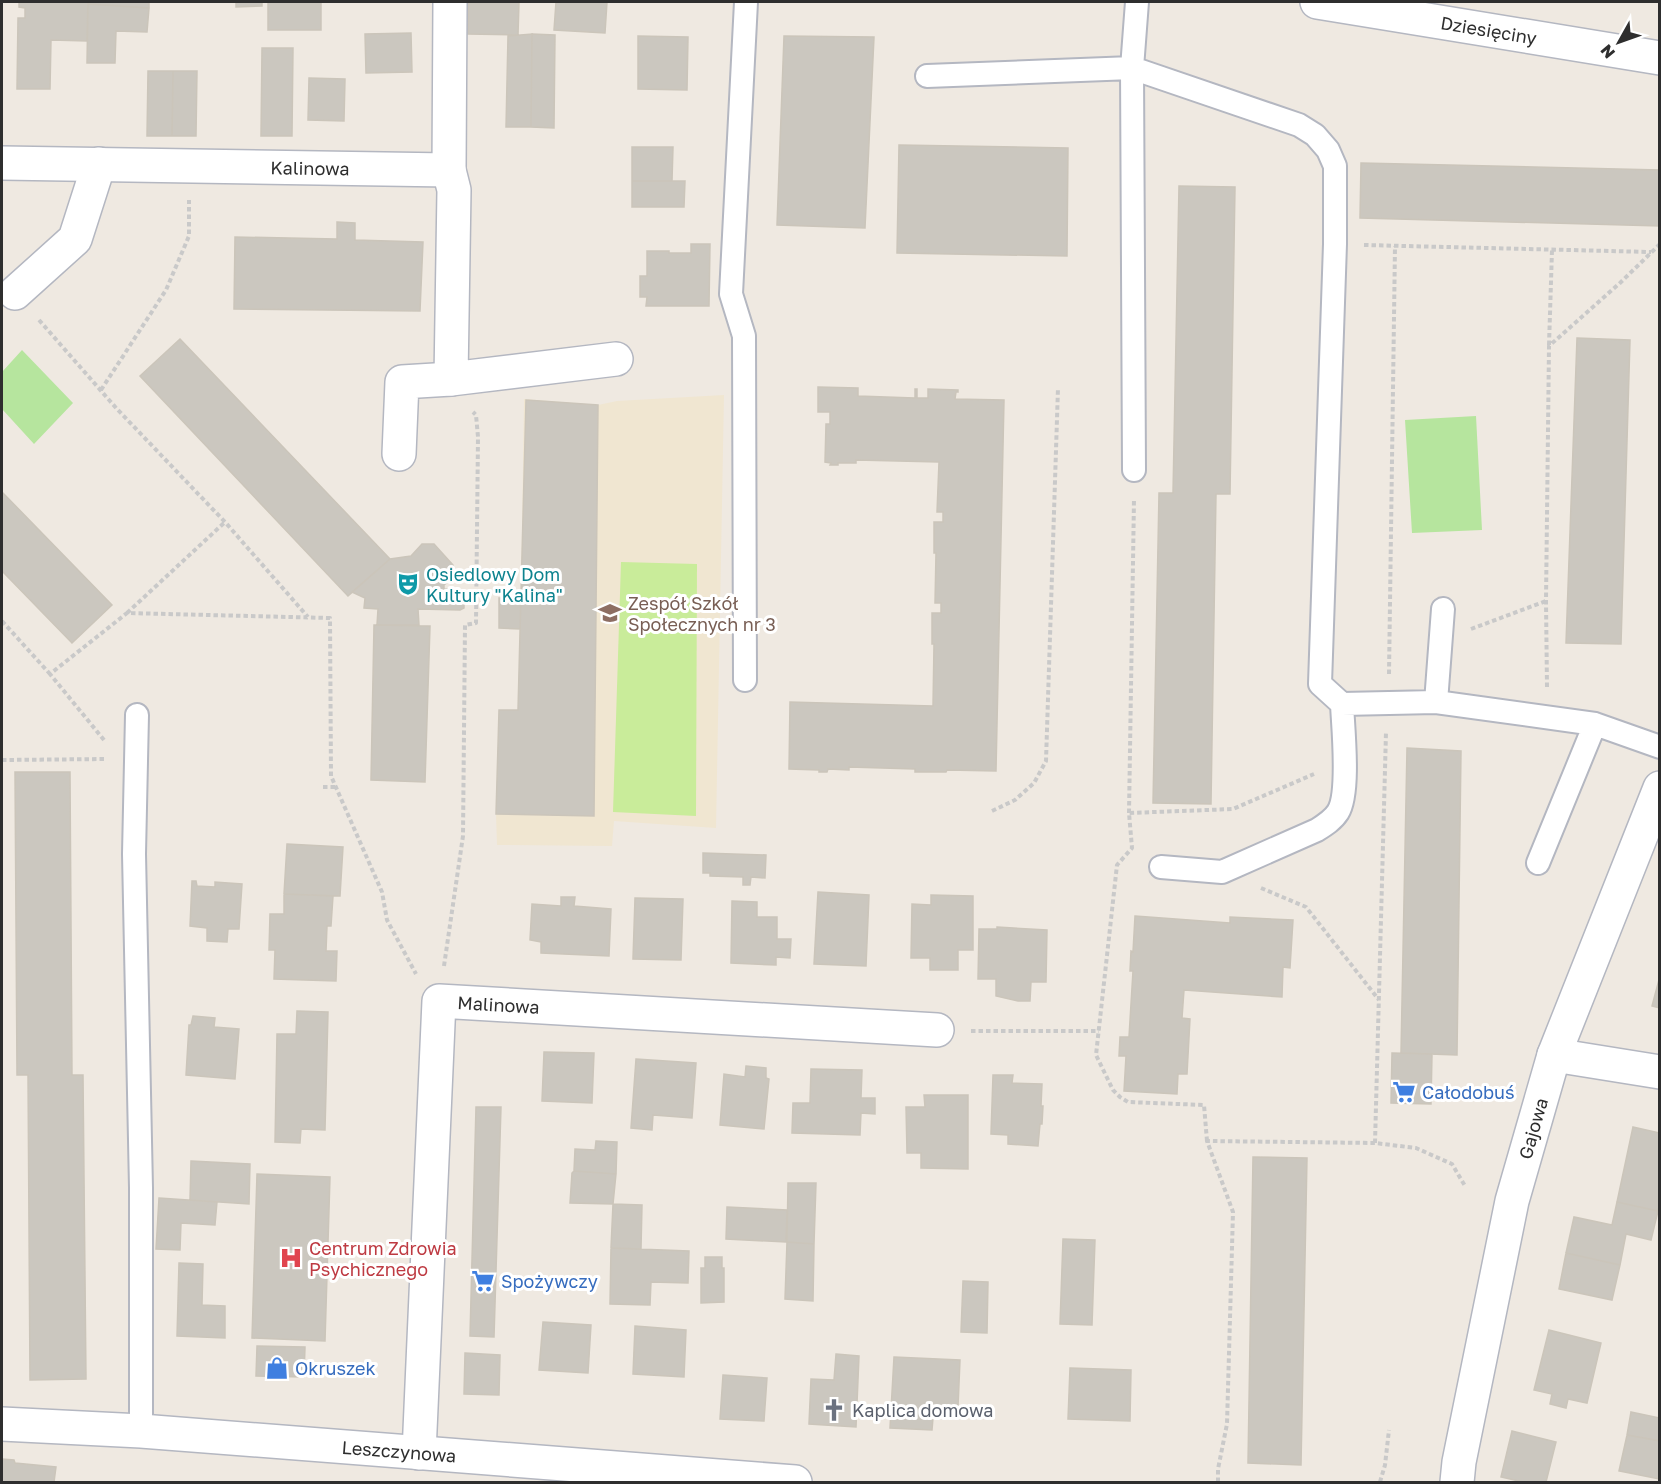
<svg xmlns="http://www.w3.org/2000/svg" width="1661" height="1484" font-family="'Golos Text',sans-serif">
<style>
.education{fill:#f0e6d1}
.green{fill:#b6e59e}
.pitch{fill:#c9ec9a}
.building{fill:#cbc7bf;stroke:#cbc5ba;stroke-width:1.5}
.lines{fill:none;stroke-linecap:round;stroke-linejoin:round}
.service-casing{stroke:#b4b7c1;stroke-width:26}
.minor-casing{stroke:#b4b7c1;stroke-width:36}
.tertiary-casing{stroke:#b4b7c1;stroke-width:36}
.path{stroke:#c9c9c9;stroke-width:4;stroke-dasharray:4.5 3;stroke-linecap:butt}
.service{stroke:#fff;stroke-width:22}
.minor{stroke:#fff;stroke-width:33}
.tertiary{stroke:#fff;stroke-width:33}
.labels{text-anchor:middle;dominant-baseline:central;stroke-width:6;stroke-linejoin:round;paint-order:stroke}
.street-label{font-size:18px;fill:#2e2e2e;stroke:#fff}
.culture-label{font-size:18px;fill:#0d838f;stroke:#fff;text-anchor:start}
.education-label{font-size:18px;fill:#785e54;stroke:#fff;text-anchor:start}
.shop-label{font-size:18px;fill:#366cbe;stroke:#fff;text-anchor:start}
.health-label{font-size:18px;fill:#be3a42;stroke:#fff;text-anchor:start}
.worship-label{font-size:18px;fill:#5b616d;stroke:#fff;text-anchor:start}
</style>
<rect width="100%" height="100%" fill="#efe9e1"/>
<path class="education" d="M724,395L716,828L614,821L612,846L497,845L496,814L499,710H518L520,629L499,628V598H521L524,399L598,405L617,401Z"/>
<path class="green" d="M22,350L73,403L34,444L2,409V372Z
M1476,416L1482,530L1412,533L1405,420Z"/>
<path class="pitch" d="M621,562L697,564L696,816L613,812Z"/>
<path class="building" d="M19,2H88L87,41L51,40L50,89H17L18,18H25V8L19,7Z
M88,2H149V8L88,4Z
M236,2H262V6L236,7Z
M268,2H321V30H268Z
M468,2H519L518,35L468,34Z
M556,2H607L605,33L554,30Z
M88,4L149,8L147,32L116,31L115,63H87Z
M411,33L412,72L366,73L365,34Z
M532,34L555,35L554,128L531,127Z
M532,34L531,127H506L508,36Z
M638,36L688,37L687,90L638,89Z
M784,36L874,37L865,228L777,225Z
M262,48H293L292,136H261Z
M148,71H173L172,136H147Z
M173,71H197L196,136H172Z
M309,78L345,79L344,121L308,120Z
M899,145L1068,148L1067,256L897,253Z
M632,147H673L672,181H632Z
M1361,163L1660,170V226L1360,218Z
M632,181H685L684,207H632Z
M1179,186L1235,187L1230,494H1216L1211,804L1153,803L1159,493H1173Z
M337,222L355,223V240L423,242L420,311L234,309L235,237L337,239Z
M691,244H710L709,306H646L647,297H640V276H647V251H669V253H691Z
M1577,338L1630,340L1621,644L1566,643Z
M180,339L390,559L348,596L140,376Z
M818,387L858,388V396L915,398V389H917V398H928V389L958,390V392H956L955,399L1004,400L996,771L947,770L946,772H915V769L849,767V770L828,769L827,772H819V770L789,769L790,702L933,706L934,644H932V613H941V603H935L936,553H934V522H943V512H937L939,462L856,460V463H838V465H830L831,463L825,462L826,424H830V412H818Z
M526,400L598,405L594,816L496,814L499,710H518Z
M2,492L112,605L72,643L2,571Z
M422,544H434L453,565V578L444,585V589L461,590L464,593V608L460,610L418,609L419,625H377L378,609L364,608L365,598L352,592L390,559L411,556Z
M499,598H521L520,629L499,628Z
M374,625L430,626L425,782L371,780Z
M1407,748L1461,751L1457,1055L1401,1053Z
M15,772H70L72,1075H83L86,1379L30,1380L28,1075H17Z
M287,844L343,847L340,896L284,894Z
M703,853L766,855L765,878L751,877L750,885H743V877L710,876V873H703Z
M192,881H196L197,886L215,887V882L242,884L239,929H228L227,942L207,941V928L190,926Z
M818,892L869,895L866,966L814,964Z
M284,894L333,896L331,926H327L326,951H337L336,981L274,979L275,950H269L270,914H284Z
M931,895L973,896V950H958V970H930V958H911L912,904L931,905Z
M561,897H575L574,906L611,909L609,956L541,953V942L530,940L532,904L561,906Z
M635,898L683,899L681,960L633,959Z
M732,901L757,902V917H777V939H791L790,958L776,957V965L731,963Z
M1135,916L1230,923V917L1293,920L1290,968L1283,967L1282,997L1184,990L1182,1018L1190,1019L1187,1074H1178L1177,1094L1124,1091L1126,1056H1119L1120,1037H1129L1133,971H1130L1131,951L1133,952Z
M997,927L1047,930L1046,982H1031L1030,1001H1018L996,996V979H978L979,929H997Z
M1660,976V1008L1652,1006Z
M297,1011L328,1012L325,1130L301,1129L300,1143L275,1142L277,1034H296Z
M193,1016L215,1018L214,1027L239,1029L235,1079L186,1075L189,1025H191Z
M544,1052L594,1053L592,1103L542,1101Z
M1392,1053L1432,1054L1431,1104L1391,1103Z
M636,1059L696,1063L692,1118L653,1115L652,1130L631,1128Z
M746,1066L766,1068V1078L769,1079L764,1129L720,1125L724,1074L745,1077Z
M811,1069L862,1070L861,1098H875V1114L861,1113L860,1135L792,1133L793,1103H810Z
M993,1075H1013L1012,1083L1042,1084L1041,1106H1043L1042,1124H1040L1038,1146L1008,1144V1135L991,1134Z
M924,1095H968V1169L921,1168V1153H907L906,1107H925Z
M476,1107H501L494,1337L470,1336Z
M1633,1127L1660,1133V1203L1658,1211L1617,1202Z
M596,1141L617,1142L616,1174L574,1171L575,1149L595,1150Z
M1253,1157L1307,1158L1301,1465L1248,1463Z
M191,1161L250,1164L249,1204L190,1200Z
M574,1171L616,1174L613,1204L570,1203L572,1173Z
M257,1174L330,1177L325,1341L252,1338Z
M788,1183H816L814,1244L787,1242Z
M159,1198L217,1202L215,1225L181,1223L180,1250L156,1249Z
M1617,1202L1658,1211L1651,1240L1626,1234L1620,1265L1566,1253L1574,1217L1612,1225Z
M613,1204L642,1205L641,1249L611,1248Z
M727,1207L787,1210L786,1242L726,1239Z
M1063,1239L1095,1240L1092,1325L1060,1324Z
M787,1242L814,1244L813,1301L785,1299Z
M611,1248L689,1251L688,1283L651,1282L650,1305L610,1304Z
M1566,1253L1620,1265L1612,1300L1559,1289Z
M705,1257H722V1268H724V1302L701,1303V1268H705Z
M179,1263L203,1264L202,1305L225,1306V1338L177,1336Z
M963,1281L988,1282L987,1333L961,1332Z
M543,1322L591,1325L588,1373L539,1370Z
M635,1326L686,1330L684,1377L633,1374Z
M1549,1330L1601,1343L1587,1403L1568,1399L1566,1408L1550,1404L1552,1394L1534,1390Z
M257,1346L305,1347L304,1377L256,1376Z
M465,1353L500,1355L499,1395L464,1394Z
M836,1354L859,1356L856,1427L809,1424L811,1379L834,1380Z
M894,1357L960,1360L958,1407L934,1406L932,1430L890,1428Z
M1070,1368L1131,1370L1130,1421L1068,1419Z
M723,1375L767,1378L764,1421L720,1419Z
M1631,1412L1660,1418V1441L1627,1435Z
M1512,1431L1556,1442L1546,1482H1523L1501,1477Z
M1627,1435L1660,1441V1479L1619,1471Z
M2,1459L14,1460L15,1463L56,1467L54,1482H2Z"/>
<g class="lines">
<g class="service-casing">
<path id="service" d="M927,76L1132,68L1299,125L1315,135L1328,150L1335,166V244L1320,684L1342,704L1436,702L1595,724L1660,747
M1134,470L1132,68L1137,2
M745,680L744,336L731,294L746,2
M1436,702L1443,609
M137,715L134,854L141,1188V1431
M1538,863L1595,724
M1161,867L1222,872L1317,830C1325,825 1333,820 1338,812C1350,793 1343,728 1342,704"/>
</g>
<g class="minor-casing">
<g id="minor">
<path id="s1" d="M2,163L449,170L450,2"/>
<path d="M449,170L454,190L451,379L616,359"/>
<path d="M15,293L75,239L99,164"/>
<path d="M399,454L402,382L451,379"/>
<path d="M1554,1055L1660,1072"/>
<path id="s2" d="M2,1424L141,1431L795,1482"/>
<path id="s3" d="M419,1453L439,1001L937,1030"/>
</g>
</g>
<g class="tertiary-casing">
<g id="tertiary">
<path id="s4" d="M1317,2L1660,58"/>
<path id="s5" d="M1457,1482L1459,1462L1512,1201L1554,1055L1660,788"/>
</g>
</g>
<path class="path" d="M1364,245L1651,252
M39,320L117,409L225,522L308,617
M1549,345L1552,250
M101,390L166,290L189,236V200
M127,613L225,522
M2,621L50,674
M1471,629L1546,601
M1389,674L1395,246
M1547,687L1546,601L1549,346L1620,283L1660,244
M104,740L50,674L127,613L330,618L331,776L382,892L387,920L416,974
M2,760L106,759
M323,787H336
M992,811L1015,800L1034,783L1046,761L1058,388
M1129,813L1134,499
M1261,888L1306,907L1379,1000
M444,966L463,836L465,625L476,623L478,437L476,415L473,412
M971,1031H1099
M1207,1141L1204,1105L1128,1102L1120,1097L1113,1090L1096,1055L1117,865L1132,848L1129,813L1233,809L1314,774
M1375,1143L1386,732
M1218,1482V1469L1227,1424L1233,1212L1207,1141L1375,1143L1416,1148L1452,1164L1465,1186
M1380,1482L1385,1465L1389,1430"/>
<use href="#service" class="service"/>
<use href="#minor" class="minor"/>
<use href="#tertiary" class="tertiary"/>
</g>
<defs>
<g id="theatre-bare" transform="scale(1.8)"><path d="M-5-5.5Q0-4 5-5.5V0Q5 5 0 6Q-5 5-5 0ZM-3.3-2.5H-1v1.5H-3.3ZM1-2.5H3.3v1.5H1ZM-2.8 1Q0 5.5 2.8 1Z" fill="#0f9aa8" stroke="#fff" stroke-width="2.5" paint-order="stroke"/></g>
<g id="school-bare" transform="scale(1.8)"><path d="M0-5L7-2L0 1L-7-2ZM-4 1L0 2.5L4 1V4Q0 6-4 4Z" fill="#8d6e63" stroke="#fff" stroke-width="2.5" paint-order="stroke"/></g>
<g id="supermarket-bare" transform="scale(1.8)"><path d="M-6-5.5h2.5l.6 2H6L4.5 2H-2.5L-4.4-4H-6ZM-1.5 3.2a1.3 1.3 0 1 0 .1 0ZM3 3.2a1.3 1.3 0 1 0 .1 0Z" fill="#3f7fe0" stroke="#fff" stroke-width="2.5" paint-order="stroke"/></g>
<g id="hospital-bare" transform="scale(1.8)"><path d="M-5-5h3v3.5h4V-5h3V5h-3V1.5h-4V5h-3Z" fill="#e0444e" stroke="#fff" stroke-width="2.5" paint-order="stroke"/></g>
<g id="shop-bare" transform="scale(1.8)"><path d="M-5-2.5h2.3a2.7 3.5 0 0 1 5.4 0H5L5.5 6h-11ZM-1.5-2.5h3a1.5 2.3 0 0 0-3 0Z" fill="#3f7fe0" stroke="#fff" stroke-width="2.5" paint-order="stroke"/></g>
<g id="church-bare" transform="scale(1.8)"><path d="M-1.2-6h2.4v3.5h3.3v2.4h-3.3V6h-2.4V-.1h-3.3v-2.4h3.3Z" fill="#6b7280" stroke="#fff" stroke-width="2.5" paint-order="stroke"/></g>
</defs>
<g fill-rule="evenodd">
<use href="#theatre-bare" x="408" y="584"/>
<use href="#school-bare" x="610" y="613"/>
<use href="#supermarket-bare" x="1404" y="1092"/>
<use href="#hospital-bare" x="291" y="1258"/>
<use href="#supermarket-bare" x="483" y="1281"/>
<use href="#shop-bare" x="277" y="1368"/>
<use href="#church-bare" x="834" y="1410"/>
</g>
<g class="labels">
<g class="street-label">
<text stroke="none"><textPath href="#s4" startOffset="174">Dziesięciny</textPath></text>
<text stroke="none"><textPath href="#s1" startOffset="308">Kalinowa</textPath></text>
<text stroke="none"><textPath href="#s3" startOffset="512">Malinowa</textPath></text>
<text stroke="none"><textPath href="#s5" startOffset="362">Gajowa</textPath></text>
<text stroke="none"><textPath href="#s2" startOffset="398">Leszczynowa</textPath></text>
</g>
<g class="culture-label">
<text x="426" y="574">Osiedlowy Dom<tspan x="426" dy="21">Kultury "Kalina"</tspan></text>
</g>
<g class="education-label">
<text x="628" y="603">Zespół Szkół<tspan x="628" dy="21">Społecznych nr 3</tspan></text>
</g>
<g class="shop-label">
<text x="1422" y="1092">Całodobuś</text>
<text x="501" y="1281">Spożywczy</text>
<text x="295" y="1368">Okruszek</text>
</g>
<g class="health-label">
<text x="309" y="1248">Centrum Zdrowia<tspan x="309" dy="21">Psychicznego</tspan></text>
</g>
<g class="worship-label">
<text x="852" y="1410">Kaplica domowa</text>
</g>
</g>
<rect width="1661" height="1484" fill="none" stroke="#2e2e2e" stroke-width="6"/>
<g transform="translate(1619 42) rotate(230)" stroke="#ffffff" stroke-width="4.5" paint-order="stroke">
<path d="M0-4.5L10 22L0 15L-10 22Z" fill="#2e2e2e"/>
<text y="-9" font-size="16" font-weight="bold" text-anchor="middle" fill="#2e2e2e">N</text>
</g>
</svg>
